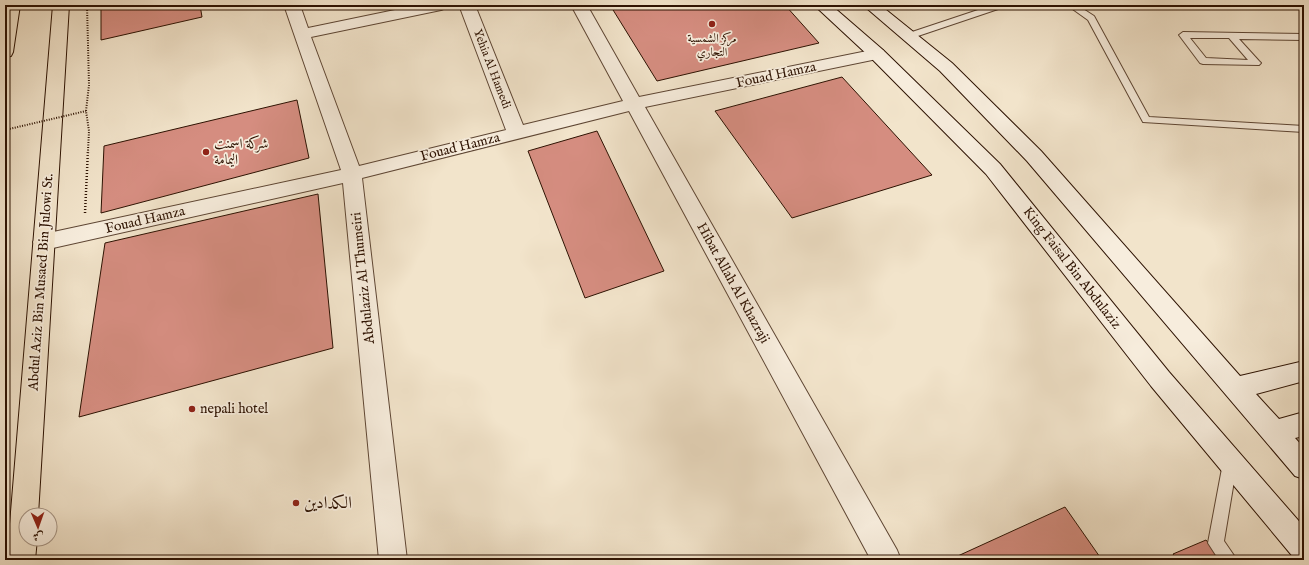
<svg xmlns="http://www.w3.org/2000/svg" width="1309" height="565" font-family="'IM FELL English',Amiri,serif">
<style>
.building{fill:#d58d80;stroke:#2d1202}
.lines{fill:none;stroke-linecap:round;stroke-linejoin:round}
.lane-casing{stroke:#5e4634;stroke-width:2}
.street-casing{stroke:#5e4634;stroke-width:2}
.secondary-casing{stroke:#2d1202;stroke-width:2}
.primary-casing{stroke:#2d1202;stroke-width:2}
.path-far1{stroke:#2d1202;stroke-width:2;stroke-dasharray:1 1.5;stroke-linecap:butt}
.path{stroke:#2d1202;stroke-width:2.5;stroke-dasharray:1 2;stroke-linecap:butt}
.lane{fill:#f7eddd;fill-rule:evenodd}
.street{fill:#f7eddd;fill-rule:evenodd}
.secondary{fill:#f7eddd;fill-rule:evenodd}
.primary{fill:#f2e4cb;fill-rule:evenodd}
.path-bridge{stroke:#2d1202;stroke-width:2;stroke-dasharray:1 1.5;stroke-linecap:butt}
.poi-dot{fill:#8f2418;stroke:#f7eddd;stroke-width:1.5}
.labels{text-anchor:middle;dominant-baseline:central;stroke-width:3.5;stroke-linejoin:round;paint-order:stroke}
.far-poi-label{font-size:12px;fill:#2d1202;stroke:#f7eddd}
.far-street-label{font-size:12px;fill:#2d1202;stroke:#f7eddd}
.street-label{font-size:14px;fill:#2d1202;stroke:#f7eddd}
.poi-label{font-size:14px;fill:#2d1202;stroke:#f7eddd;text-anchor:start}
.near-poi-label{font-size:17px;fill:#2d1202;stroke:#f7eddd;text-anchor:start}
</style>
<rect width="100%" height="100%" fill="#f2e4cb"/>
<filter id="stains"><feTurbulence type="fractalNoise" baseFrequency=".005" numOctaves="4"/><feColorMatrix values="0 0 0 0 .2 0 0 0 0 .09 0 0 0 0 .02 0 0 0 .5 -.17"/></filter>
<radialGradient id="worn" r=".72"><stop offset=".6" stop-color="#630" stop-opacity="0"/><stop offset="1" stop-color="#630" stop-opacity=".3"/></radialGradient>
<path class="building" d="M200,5L202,17L101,40V6Z
M610,5H785L819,43L657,81Z
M842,77L932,175L792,218L715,111Z
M297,100L309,158L101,213L104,146Z
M597,131L664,271L585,298L528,151Z
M318,194L333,348L79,417L105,243Z
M1065,507L1102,560H949Z
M1206,540L1222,560H1177L1173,554Z"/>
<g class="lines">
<g class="lane-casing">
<path id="lane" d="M993,5H1005L1004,7L912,38L909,39L905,36L906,34Z
M1067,5H1077L1094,16L1149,117L1304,126V132L1143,122L1088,20Z
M1183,32L1304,34V40L1239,39L1259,61L1261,63L1259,65L1203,64L1200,63L1179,35ZM1190,38H1229L1248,60L1206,58Z
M1230,456L1235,458L1237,463L1224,541L1237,560H1219L1208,543L1223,463L1225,458Z"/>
</g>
<g class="street-casing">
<path id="street" d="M284,5H300L308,28L419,5H449L446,8L441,10L311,37L359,166L506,130L459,5H475L523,125L623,101L571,5H587L639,97L877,49L883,50L885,54L883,58L877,59L645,107L897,550L901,560H871L629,111L362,178L407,560H379L343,183L44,250L37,248L33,242L37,236L44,234L341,170Z"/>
</g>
<g class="secondary-casing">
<path id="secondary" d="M814,5H831L883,50L1000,164L1169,372L1304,527V560L1294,558L1151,386L986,174L871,58Z
M863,5H880L952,63L1041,151L1240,376L1304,361V381L1256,394L1279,419L1304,412V436L1295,438L1304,448V479L1295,476L1027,161L940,71Z"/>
</g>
<g class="primary-casing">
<path id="primary" d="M5,5H20L13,52L11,56L5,57Z
M53,5H69L38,515H26V539H37L35,560H7Z"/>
</g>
<path class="path-far1" d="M87,5L89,85L86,111L89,131L88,151"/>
<path class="path" d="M85,213L88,150"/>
<use href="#lane" class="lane"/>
<use href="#street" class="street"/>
<use href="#secondary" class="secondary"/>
<use href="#primary" class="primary"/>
<path class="path-bridge" d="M5,130L86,111"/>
</g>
<g class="poi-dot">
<circle cx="712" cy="24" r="4"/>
<circle cx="206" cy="152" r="4"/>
<circle cx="192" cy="409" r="4"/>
<circle cx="296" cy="503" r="4"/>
</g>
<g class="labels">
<g class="far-poi-label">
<text x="712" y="38">مركز الشمسية<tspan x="712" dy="14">التجاري</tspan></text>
</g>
<g class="far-street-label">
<text transform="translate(492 69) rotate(69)">Yehia Al Hamedi</text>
</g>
<g class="street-label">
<text transform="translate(776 75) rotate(-12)">Fouad Hamza</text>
<text transform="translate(460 147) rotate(-14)">Fouad Hamza</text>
<text transform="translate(145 220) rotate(-13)">Fouad Hamza</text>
<text transform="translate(1072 268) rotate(52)">King Faisal Bin Abdulaziz</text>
<text transform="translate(363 278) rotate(-96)">Abdulaziz Al Thumeiri</text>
<text transform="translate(41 282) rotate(-86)">Abdul Aziz Bin Musaed Bin Julowi St.</text>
<text transform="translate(733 283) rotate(61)">Hibat Allah Al Khazraji</text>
</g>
<g class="poi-label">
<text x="214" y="144">شركة اسمنت<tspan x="214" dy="16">اليمامة</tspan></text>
<text x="200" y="409">nepali hotel</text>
</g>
<g class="near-poi-label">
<text x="304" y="503">الكدادين</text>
</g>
</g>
<rect width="1309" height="565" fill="none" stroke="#f2e4cb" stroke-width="20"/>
<rect x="6" y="6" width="1297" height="553" fill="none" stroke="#2d1202" stroke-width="2"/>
<rect x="10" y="10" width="1289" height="545" fill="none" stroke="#2d1202"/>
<g transform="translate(38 527) rotate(178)"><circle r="19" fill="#f7eddd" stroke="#a69585"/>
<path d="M0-3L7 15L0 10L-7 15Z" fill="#8f2418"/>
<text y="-6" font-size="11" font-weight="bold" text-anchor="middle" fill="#2d1202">ش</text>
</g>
<rect width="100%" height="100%" filter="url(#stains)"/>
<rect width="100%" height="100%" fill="url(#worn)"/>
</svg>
